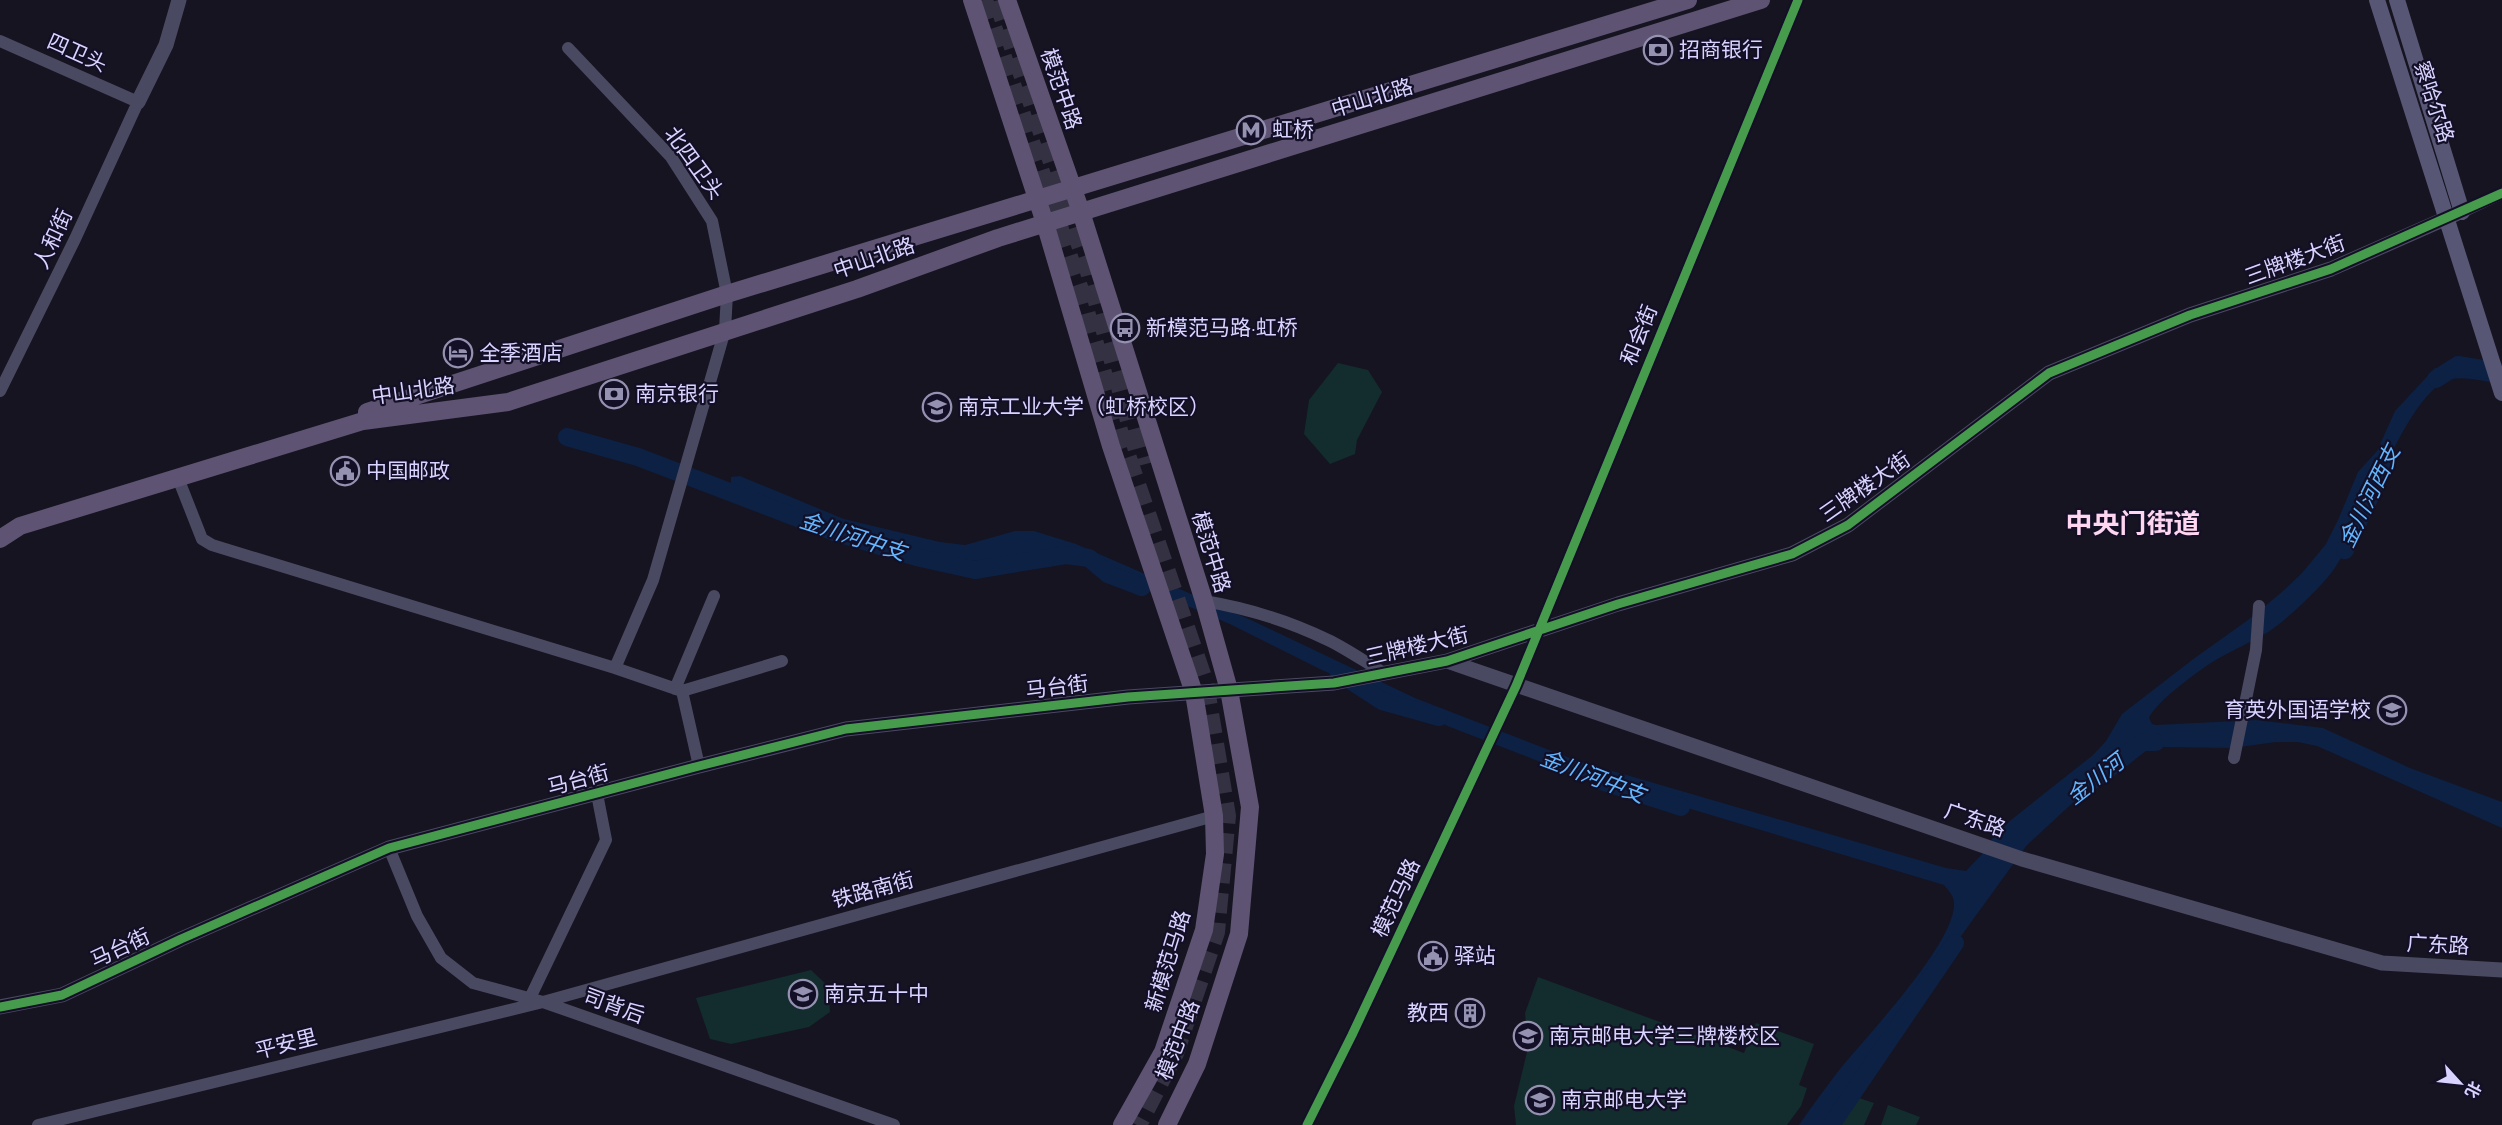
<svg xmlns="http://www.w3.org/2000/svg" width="2502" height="1125" font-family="'Alegreya Sans','Noto Sans SC',sans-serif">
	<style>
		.green { fill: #132c2d }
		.water { fill: #0d2144 }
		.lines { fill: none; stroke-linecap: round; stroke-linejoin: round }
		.river { stroke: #0d2144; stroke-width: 18 }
		.trunk-tunnel { stroke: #333142; stroke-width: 20; stroke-dasharray: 20 10; stroke-linecap: butt }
		.minor { stroke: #4a4962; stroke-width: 12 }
		.tertiary { stroke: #4a4962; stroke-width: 15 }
		.secondary { stroke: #575674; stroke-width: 16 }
		.primary { stroke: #5e5373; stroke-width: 18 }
		.cycleway-casing { stroke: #130f26; stroke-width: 13 }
		.cycleway { stroke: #469c4c; stroke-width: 9 }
		.labels { text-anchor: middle; stroke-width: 4.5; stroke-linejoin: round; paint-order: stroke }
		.poi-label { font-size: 21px; fill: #d9d4ff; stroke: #130f26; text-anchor: start }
		.street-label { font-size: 21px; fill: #d9d4ff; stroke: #130f26 }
		.water-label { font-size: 22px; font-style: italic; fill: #62b6ff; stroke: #130f26 }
		.district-label { font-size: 27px; font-weight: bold; fill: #ffd6f0; stroke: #130f26 }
	</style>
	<rect width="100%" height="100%" fill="#161421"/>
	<path class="green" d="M1338,363L1368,370L1382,392L1357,440L1355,454L1330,464L1304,434L1309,400Z
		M811,970L828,986L830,1012L809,1027L731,1044L710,1039L696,998Z
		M1538,977L1744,1053L1756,1023L1814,1044L1799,1085L1807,1088L1801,1106L1787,1125H1516L1514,1106L1528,1048L1525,1013Z
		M1853,1096L1874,1103L1864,1125H1831Z
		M1888,1105L1920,1117L1916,1125H1881Z"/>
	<path class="water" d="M2469,366L2497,373L2502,384C2487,382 2467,376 2452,379C2407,387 2361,534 2332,572C2316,592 2287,620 2265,634C2251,642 2235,649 2221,657C2204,666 2155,702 2149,718L2152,724L2156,725L2256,720L2323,728L2410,768L2502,802V828L2317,746L2298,742H2276L2232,748L2161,747L2131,749L2027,845L1935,972L1904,1010L1822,1125H1799C1812,1106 1826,1087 1840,1069C1866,1037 1955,943 1954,904C1954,896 1949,891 1944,885L1564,771L1450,727L1322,670L1232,625L1080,560L1046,557L997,562L961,560L853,533L766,502L731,485V477L740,476L844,519L940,542L965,545L1015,531H1034L1076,544L1251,620L1415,698L1575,760L1946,868L1966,871L1984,852L1992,839L2011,820L2093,755L2106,741L2122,714L2192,660L2248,620L2282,592L2302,573L2326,544L2338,520L2358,472L2377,451L2395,411L2435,368Z"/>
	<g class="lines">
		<path class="river" d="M2436,379L2458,365L2502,372
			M567,437L638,457L837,533L916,557L975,570L1066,555L1089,558L1108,574L1142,587
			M2345,550L2384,466
			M1339,673L1382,701L1439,717
			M2094,780L2143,742H2156
			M1601,781L1681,807
			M1831,1125L1955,943"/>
		<path class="trunk-tunnel" d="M983,0L1079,290L1120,438L1204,683L1226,816L1215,932L1174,1053L1137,1125
			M998,0L1089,268L1142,465"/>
		<path class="minor" d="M0,41L138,102L75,239L0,391
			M2462,212L2502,193
			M178,478L202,539L212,545L615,668L653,580L725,330L727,294L712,221L671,157L568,48
			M1204,601C1246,608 1289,621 1328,640C1347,649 1365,662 1384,673
			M615,668L682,691L699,766
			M675,689L714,596
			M682,691L782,661
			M2234,758L2256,650L2259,606
			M389,848L417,916L441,958L473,983L543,1002L894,1125
			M530,998L606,840L597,794
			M38,1125L543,1002L1214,816
			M1307,1125L1352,1035L1516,686L1798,0"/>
		<path class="tertiary" d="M138,102L166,45L179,0
			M1447,661L2022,859L2382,963L2502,970
			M0,1007L62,995L181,939L389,848L699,766L846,729L1128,697L1334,683L1447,661L1618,604L1792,554L1848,525L2049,373L2190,315L2331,269L2456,214"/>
		<path class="secondary" d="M2377,0L2502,393
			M2397,0L2462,212"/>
		<path class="primary" d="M972,0L1045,223L1111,446L1194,693L1214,816L1215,854L1204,930L1163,1052L1122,1125
			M1007,0L1081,212L1204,601L1229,690L1250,807L1239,934L1197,1064L1167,1125
			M367,412L727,294L1688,0
			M0,539L20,526L363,421L508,402L857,289L998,238L1761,0"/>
		<g class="cycleway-casing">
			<path id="cycleway" d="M0,1007L62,995L181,939L389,848L699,766L846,729L1128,697L1334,683L1447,661L1618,604L1792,554L1848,525L2049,373L2190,315L2331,269L2502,193
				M1307,1125L1352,1035L1516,686L1798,0"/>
		</g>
		<use href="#cycleway" class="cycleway"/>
	</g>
	<defs>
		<g id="bank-ring" transform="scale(1.5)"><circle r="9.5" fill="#130f26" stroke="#9591b1" stroke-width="1.5"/><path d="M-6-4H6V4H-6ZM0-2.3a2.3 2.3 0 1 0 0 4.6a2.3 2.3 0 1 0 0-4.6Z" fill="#9591b1"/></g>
		<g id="metro-ring" transform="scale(1.5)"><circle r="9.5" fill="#130f26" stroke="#9591b1" stroke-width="1.5"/><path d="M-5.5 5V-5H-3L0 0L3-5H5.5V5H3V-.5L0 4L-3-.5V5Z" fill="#9591b1"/></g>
		<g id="bus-ring" transform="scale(1.5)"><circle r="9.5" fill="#130f26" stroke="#9591b1" stroke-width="1.5"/><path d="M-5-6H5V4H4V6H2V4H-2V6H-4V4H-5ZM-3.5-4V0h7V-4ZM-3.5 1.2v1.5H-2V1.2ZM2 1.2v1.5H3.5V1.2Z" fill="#9591b1"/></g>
		<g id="hotel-ring" transform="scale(1.5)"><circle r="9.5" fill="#130f26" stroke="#9591b1" stroke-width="1.5"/><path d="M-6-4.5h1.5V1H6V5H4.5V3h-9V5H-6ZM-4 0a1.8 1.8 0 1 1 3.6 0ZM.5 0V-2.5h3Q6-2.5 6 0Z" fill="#9591b1"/></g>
		<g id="university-ring" transform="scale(1.5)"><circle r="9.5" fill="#130f26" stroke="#9591b1" stroke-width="1.5"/><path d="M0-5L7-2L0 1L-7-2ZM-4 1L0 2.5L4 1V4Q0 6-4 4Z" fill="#9591b1"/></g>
		<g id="civic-ring" transform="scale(1.5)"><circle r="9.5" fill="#130f26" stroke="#9591b1" stroke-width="1.5"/><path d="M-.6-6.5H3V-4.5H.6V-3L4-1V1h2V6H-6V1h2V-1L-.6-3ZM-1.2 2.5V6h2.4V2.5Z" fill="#9591b1"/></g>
		<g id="school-ring" transform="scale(1.5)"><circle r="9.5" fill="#130f26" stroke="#9591b1" stroke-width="1.5"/><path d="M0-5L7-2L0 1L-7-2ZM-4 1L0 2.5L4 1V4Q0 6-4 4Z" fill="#9591b1"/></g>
		<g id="building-ring" transform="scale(1.5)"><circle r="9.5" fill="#130f26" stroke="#9591b1" stroke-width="1.5"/><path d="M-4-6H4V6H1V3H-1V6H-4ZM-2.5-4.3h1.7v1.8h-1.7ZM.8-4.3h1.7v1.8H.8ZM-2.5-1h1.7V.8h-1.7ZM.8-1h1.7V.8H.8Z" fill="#9591b1"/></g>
	</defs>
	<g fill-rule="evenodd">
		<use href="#bank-ring" x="1658" y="50"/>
		<use href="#metro-ring" x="1251" y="130"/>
		<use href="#bus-ring" x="1125" y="328"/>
		<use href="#hotel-ring" x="458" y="353"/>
		<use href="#bank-ring" x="614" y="394"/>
		<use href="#university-ring" x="937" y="407"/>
		<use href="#civic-ring" x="345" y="471"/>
		<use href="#school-ring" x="2392" y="710"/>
		<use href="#civic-ring" x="1433" y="956"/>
		<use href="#school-ring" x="803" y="994"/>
		<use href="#building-ring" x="1470" y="1013"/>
		<use href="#university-ring" x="1528" y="1036"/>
		<use href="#university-ring" x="1540" y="1100"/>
	</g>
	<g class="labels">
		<g class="poi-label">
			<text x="1679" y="57">招商银行</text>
			<text x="1272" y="137">虹桥</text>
			<text x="1146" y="335">新模范马路·虹桥</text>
			<text x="479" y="360">全季酒店</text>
			<text x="635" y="401">南京银行</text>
			<text x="958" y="414">南京工业大学（虹桥校区）</text>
			<text x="366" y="478">中国邮政</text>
			<text x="2371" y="717" text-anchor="end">育英外国语学校</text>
			<text x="1454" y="963">驿站</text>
			<text x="824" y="1001">南京五十中</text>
			<text x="1449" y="1020" text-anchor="end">教西</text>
			<text x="1549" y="1043">南京邮电大学三牌楼校区</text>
			<text x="1561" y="1107">南京邮电大学</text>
		</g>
		<g class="street-label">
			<text transform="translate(77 53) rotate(24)" y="7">四卫头</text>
			<text transform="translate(1061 89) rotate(71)" y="7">模范中路</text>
			<text transform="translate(1372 98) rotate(-17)" y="7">中山北路</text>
			<text transform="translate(2434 102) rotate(72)" y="7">察哈尔路</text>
			<text transform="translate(694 163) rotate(54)" y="7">北四卫头</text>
			<text transform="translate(53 239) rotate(-65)" y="7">人和街</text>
			<text transform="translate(874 258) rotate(-19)" y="7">中山北路</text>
			<text transform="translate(2295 260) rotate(-20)" y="7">三牌楼大街</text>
			<text transform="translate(1639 335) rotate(-68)" y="7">和会街</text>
			<text transform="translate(413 391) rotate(-8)" y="7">中山北路</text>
			<text transform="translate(1865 487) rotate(-35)" y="7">三牌楼大街</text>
			<text transform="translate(1211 552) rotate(73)" y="7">模范中路</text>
			<text transform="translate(1417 646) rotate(-13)" y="7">三牌楼大街</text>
			<text transform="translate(1057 687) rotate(-7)" y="7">马台街</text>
			<text transform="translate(578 780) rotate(-15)" y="7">马台街</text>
			<text transform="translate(1975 820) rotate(19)" y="7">广东路</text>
			<text transform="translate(873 890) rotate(-15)" y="7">铁路南街</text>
			<text transform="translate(1396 898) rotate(-65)" y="7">模范马路</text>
			<text transform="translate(2438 945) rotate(3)" y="7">广东路</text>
			<text transform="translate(120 948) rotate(-25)" y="7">马台街</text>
			<text transform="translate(1168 961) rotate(-73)" y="7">新模范马路</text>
			<text transform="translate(614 1006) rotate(20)" y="7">司背后</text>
			<text transform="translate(1178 1040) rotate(-69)" y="7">模范中路</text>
			<text transform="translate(286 1044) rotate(-14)" y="7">平安里</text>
		</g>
		<g class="water-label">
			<text transform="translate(2369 496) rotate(-64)" y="8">金川河西支</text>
			<text transform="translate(853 536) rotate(18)" y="8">金川河中支</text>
			<text transform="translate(1593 776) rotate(21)" y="8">金川河中支</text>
			<text transform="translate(2095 779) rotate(-38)" y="8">金川河</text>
		</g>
		<g class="district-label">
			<text x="2133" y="533">中央门街道</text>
		</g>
	</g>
	<g transform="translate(2460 1083) rotate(117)" stroke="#130f26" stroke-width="4.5" paint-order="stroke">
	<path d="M0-4.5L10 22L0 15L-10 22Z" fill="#d9d4ff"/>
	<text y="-9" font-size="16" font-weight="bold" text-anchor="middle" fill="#d9d4ff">北</text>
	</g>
</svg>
